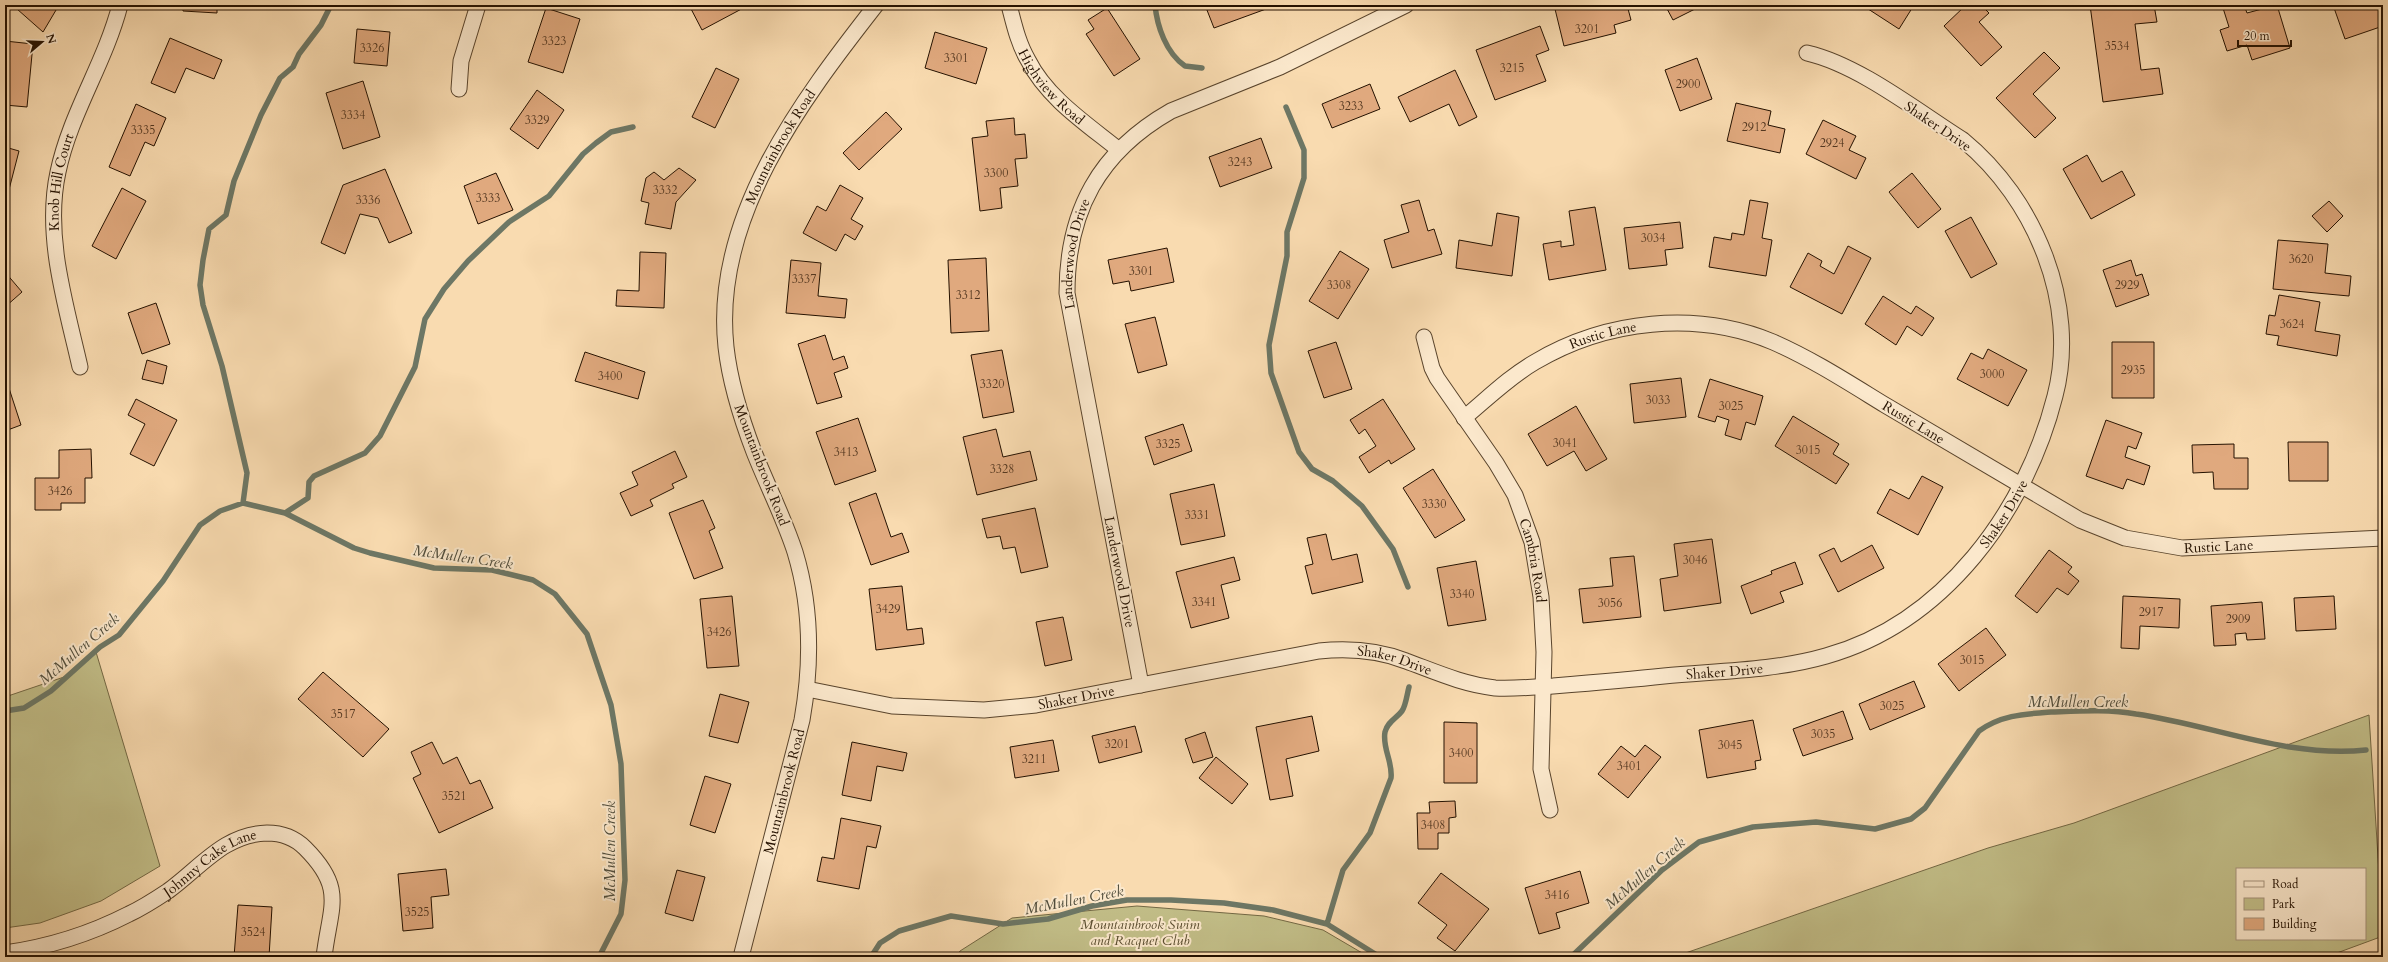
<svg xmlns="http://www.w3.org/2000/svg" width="2388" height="962" font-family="Cardo,serif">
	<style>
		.green { fill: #c2be88; stroke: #736844; fill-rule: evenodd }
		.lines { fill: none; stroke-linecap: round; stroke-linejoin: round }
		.stream { stroke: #6d7765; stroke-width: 5.5 }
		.building { fill: #e0a97e; stroke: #241100 }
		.minor-casing { stroke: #59442c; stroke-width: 17 }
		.minor { stroke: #fbe8cc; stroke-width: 15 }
		.labels { text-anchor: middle; stroke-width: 4; stroke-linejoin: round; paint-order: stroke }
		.number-label { font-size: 12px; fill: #533720 }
		.street-label { font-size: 14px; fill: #241100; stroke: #fbe8cc }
		.park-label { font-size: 14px; font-style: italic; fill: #5b4e30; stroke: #fbe8cc }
		.water-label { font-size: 15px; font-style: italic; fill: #4f4c3b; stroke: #fbe8cc }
	</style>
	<rect width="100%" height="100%" fill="#f9dbb0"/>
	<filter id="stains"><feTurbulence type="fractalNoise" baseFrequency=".005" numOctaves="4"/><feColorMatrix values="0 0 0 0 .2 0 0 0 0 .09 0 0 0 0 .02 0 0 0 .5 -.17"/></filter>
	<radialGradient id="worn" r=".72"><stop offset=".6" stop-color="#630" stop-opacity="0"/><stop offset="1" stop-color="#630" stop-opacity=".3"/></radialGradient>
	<path class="green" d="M96,652L160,866L101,901L40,923L5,928V697L64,677Z
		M2369,715L2383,936L2326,957H1674L1988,848L2074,823ZM2237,869H2365V939H2237Z
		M1137,906L1264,916L1323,930L1369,957H956L960,951L1012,918Z"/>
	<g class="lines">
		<path class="stream" d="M1155,5C1157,26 1166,53 1185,66L1202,68
			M1286,107L1304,150V178L1287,232V256L1269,345L1271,373L1299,452L1312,469L1333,481L1362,506L1393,549L1408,587
			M243,503L247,473L222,366L203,305L200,285L203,260L209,229L226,215L234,181L261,115L280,78L293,67L299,54L321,25L331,5
			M285,513L308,498L309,482L314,476L365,453L380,436L415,367L425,319L444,289L468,261L509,222L549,196L583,154L596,143L611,132L633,127
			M5,711L24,708L51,691L100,647L119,635L163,581L200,525L220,511L243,503L285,513L354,548L370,553L434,568L492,570L533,580L555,594L587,634L611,705L621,764L625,880L621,914L599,957
			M1327,924L1343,870L1370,833L1391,778C1393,762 1382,748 1385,732C1388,721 1396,719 1402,711C1406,705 1407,694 1409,687
			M871,957L880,943L899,931L951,916L1003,924L1048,919L1092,906L1127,900H1171L1224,903L1273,910L1327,924L1380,957
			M1571,957L1662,870L1699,842L1753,827L1816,822L1875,829L1911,819L1925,808L1979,731C2001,715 2024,714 2051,712C2078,711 2109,709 2136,714C2213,725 2286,758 2366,750"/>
	</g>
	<path class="building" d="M20,5H59L43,32L17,9Z
		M183,5H217V13L183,11Z
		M689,5H749L702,30Z
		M1205,5H1277L1214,28Z
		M1569,5H1627L1631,20L1614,25L1616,33L1564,46L1555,9Z
		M1665,5H1703L1673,20Z
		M1862,5H1914L1899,29Z
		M1966,5H1981L1989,13L1979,22L2002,47L1981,66L1944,26Z
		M2090,5H2154L2157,22L2135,24L2141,70L2159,68L2163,94L2103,102Z
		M2232,5H2244L2247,13L2277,5L2290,48L2252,60L2247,45L2227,51L2220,30L2229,27L2223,8Z
		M2333,5H2383V26L2345,39Z
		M546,8L580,19L563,73L528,62Z
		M1107,8L1140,59L1114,76L1086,34L1094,29L1088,20Z
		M1540,26L1549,50L1536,55L1546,81L1495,100L1476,50Z
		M357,29L390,32L387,66L354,63Z
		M935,32L987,48L976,84L925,68Z
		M170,38L222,60L214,79L186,68L175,93L151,83Z
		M5,41L33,44L27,107L5,105Z
		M2044,52L2060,68L2033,94L2056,118L2035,138L1996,98Z
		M1697,58L1712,99L1680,111L1665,70Z
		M716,68L739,79L715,128L692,117Z
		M1455,70L1477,117L1459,126L1449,104L1410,122L1398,97Z
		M363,81L380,137L343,149L326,93Z
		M1370,84L1380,109L1332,128L1322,104Z
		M537,90L564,110L538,149L510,129Z
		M1736,103L1771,111L1768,125L1785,129L1780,153L1727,141Z
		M136,104L166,118L154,146L145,142L130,176L109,167Z
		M886,112L902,129L859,170L843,153Z
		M1014,118L1015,135L1025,134L1027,158L1015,159L1018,186L1000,188L1002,208L980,211L972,138L988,136L986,121Z
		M1823,120L1856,136L1849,150L1866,158L1856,179L1806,154Z
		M1261,138L1272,168L1220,187L1209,157Z
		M5,147L19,151L5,205Z
		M2087,155L2102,182L2122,171L2135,195L2091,219L2063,169Z
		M679,168L696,180L676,202L671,229L645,224L649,203L641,201L646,178L654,172L664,180Z
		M385,169L412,233L389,243L378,218L360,214L345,254L321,243L343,185Z
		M496,173L513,210L478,224L464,186Z
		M1912,173L1941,209L1918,228L1889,192Z
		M840,185L863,198L851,219L863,226L855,240L845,234L836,251L803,233L817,206L826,211Z
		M122,188L146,201L116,259L92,246Z
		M1419,200L1428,231L1434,229L1442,254L1392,268L1384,240L1409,232L1401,205Z
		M1750,200L1768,203L1762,238L1772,240L1766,276L1709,267L1714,237L1731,240L1732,233L1744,235Z
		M2329,201L2343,216L2327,232L2312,216Z
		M1595,207L1606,270L1549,280L1543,244L1561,241V247L1574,245L1569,211Z
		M1497,213L1519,217L1512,276L1456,268L1459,240L1492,246Z
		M1971,217L1997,264L1971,278L1945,231Z
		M1680,222L1683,248L1665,250L1667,265L1629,269L1624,228Z
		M2278,240L2328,244L2325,273L2351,276L2349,296L2273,289Z
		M1848,246L1871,258L1842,314L1790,287L1808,253L1822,261L1820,266L1834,274Z
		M1167,248L1174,282L1131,291L1129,281L1113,284L1108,260Z
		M1340,251L1369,269L1338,319L1309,301Z
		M640,252L666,253L664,308L616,306L617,290L639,291Z
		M986,258L989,331L951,333L948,260Z
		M791,260L821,263L818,296L847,299L845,318L786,313Z
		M2131,260L2136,276L2142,274L2149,295L2116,307L2103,270Z
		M5,272L22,292L5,307Z
		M2279,295L2320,302L2315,331L2340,335L2337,356L2277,345L2279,336L2266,334L2269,315L2275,316Z
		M1883,296L1911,314L1916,306L1934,318L1922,336L1907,326L1896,345L1865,324Z
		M156,303L170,344L142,354L128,313Z
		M1155,317L1167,365L1138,373L1125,324Z
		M825,335L833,360L844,356L848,368L834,373L842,397L817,404L798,344Z
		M1336,342L1352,389L1324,398L1308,351Z
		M2112,342H2154V398H2112Z
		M1988,349L2027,370L2008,406L1957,379L1971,353L1983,359Z
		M1002,350L1014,412L983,418L971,355Z
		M585,352L645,372L638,399L575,381Z
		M147,360L167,366L163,384L142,379Z
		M5,376L21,425L5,431Z
		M1681,378L1686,417L1634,423L1630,384Z
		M1710,379L1763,396L1755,425L1746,422L1741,440L1725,435L1729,420L1717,416L1715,422L1698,417Z
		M136,399L177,420L154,466L130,454L145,424L128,415Z
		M1383,399L1415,449L1391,464L1389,460L1369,473L1359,457L1376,446L1365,429L1359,434L1350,420Z
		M1576,406L1607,459L1586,471L1574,451L1547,466L1528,434Z
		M1793,416L1839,444L1833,454L1849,464L1836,484L1775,446Z
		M858,418L876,471L835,485L816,432Z
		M2106,420L2142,433L2136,449L2128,446L2125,457L2150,466L2144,485L2127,479L2123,489L2086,476Z
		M1183,424L1192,451L1154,465L1145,437Z
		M996,429L1003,457L1030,451L1037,480L977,495L963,437Z
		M2288,442H2328V481H2289Z
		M2234,444V458H2248V489H2214L2213,472L2193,473L2192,445Z
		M91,449L92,478H85V503H61V510H35V478H59V450Z
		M675,451L687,477L672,484L674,488L650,500L653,506L631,516L620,493L638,485L632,472Z
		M1433,469L1465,520L1435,538L1403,488Z
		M1922,476L1943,487L1918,535L1877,513L1890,489L1909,499Z
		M1214,484L1225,536L1181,545L1170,494Z
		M876,493L891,537L902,533L909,552L871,565L849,503Z
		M703,500L715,528L709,531L723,568L694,579L669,513Z
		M1035,508L1048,567L1021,573L1015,547L1003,549L1000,536L987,538L982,519Z
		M1326,534L1332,560L1357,554L1363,582L1312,594L1305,566L1313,564L1307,538Z
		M1712,539L1721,603L1664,611L1660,579L1678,576L1674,544Z
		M1872,545L1884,568L1838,592L1819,555L1834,548L1841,562Z
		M2049,550L2072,567L2068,572L2079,581L2068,595L2057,588L2037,613L2015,596Z
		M1634,556L1641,617L1583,623L1579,589L1613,586L1610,558Z
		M1234,557L1240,580L1221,585L1229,618L1191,628L1176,572Z
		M1476,561L1486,620L1448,626L1437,568Z
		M1795,562L1803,584L1780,592L1784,602L1751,614L1741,586L1772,574L1771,571Z
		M902,586L907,630L922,628L924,644L876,650L869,589Z
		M732,596L739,666L707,668L700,599Z
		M2123,596L2180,599L2179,628L2140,626L2139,649L2121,648Z
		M2334,596L2336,629L2296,631L2294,598Z
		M2262,602L2265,639L2247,640L2246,633L2235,634L2236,645L2214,646L2211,606Z
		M1063,617L1072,660L1045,666L1036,622Z
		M1986,628L2006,655L1959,691L1938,664Z
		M323,672L389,729L363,757L298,699Z
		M1914,681L1925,707L1870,730L1859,704Z
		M720,694L749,702L738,743L709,736Z
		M1843,711L1853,739L1803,756L1793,729Z
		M1312,716L1319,751L1286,759L1293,796L1270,800L1256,727Z
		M1753,720L1761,760L1755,761L1756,769L1707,778L1699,730Z
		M1444,722L1477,723V783H1444Z
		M1135,726L1142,752L1099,763L1092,736Z
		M1205,732L1213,757L1193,763L1185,739Z
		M1053,740L1059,771L1015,778L1010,747Z
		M432,742L443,764L457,757L470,784L480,780L493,808L439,833L413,778L421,774L411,752Z
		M852,742L907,753L903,771L877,766L871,801L842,795Z
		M1645,745L1661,757L1628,798L1598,774L1621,746L1635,757Z
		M1216,757L1248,784L1232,804L1199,778Z
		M705,776L731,784L715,833L690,825Z
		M1455,801L1456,817L1449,818V833H1438V849H1418L1417,813H1430L1429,802Z
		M841,818L881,826L876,848L867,846L859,889L817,881L822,857L834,859Z
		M446,869L449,895L431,897L433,928L403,931L398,874Z
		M677,870L705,877L693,921L665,913Z
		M1580,871L1589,903L1556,913L1560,928L1539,934L1525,888Z
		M1441,873L1489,909L1455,951L1437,938L1447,925L1418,903Z
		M238,905L272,907L269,957H234Z"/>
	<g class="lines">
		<g class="minor-casing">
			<g id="minor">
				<path id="s1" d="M1009,5C1014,24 1018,43 1028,60C1047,98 1087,124 1119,150"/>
				<path d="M459,89L461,61L478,5"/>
				<path id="s2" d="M1424,337L1432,368L1437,378L1496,463L1515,495L1532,542L1541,597L1544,652L1541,769L1550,810"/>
				<path id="s3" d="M80,367C66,305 44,236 58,172C70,114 105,63 120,5"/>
				<path id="s4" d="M1464,418C1487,399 1509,377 1535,362C1606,320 1696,310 1773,342C1812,359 1849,383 1885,405C1950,444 2015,482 2080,520L2125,538L2182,548L2383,538"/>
				<path id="s5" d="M1141,685L1067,293C1067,211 1099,152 1171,111L1280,67L1406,5"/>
				<path id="s6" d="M807,689L892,706L984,710L1036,705L1319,651C1349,648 1378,650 1406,661C1436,672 1462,684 1495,688C1514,689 1534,687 1553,686C1590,683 1627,680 1664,676C1717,671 1774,671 1826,656C1944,623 2026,511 2055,396C2079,304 2035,199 1963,140C1917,111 1859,65 1807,53"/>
				<path id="s7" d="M5,953C48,947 90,934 129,914C142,908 156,899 168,891C200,868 224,834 267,833C282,833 295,838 305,848C346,889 330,906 324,957"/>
				<path id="s8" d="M741,957L802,720C812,663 812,608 795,552C784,518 767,485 754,452C741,418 730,383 726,347C712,218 801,101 876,5"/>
			</g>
		</g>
		<use href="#minor" class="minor"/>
	</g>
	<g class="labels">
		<g class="number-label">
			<text x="1587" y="33">3201</text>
			<text x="554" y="45">3323</text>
			<text x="2117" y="50">3534</text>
			<text x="372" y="52">3326</text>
			<text x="956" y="62">3301</text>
			<text x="1512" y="72">3215</text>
			<text x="1688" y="88">2900</text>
			<text x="1351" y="110">3233</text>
			<text x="353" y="119">3334</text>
			<text x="537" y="124">3329</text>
			<text x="1754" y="131">2912</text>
			<text x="143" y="134">3335</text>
			<text x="1832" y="147">2924</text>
			<text x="1240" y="166">3243</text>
			<text x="996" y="177">3300</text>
			<text x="665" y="194">3332</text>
			<text x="488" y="202">3333</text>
			<text x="368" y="204">3336</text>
			<text x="1653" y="242">3034</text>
			<text x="2301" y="263">3620</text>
			<text x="1141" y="275">3301</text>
			<text x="804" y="283">3337</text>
			<text x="1339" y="289">3308</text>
			<text x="2127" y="289">2929</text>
			<text x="968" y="299">3312</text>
			<text x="2292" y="328">3624</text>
			<text x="2133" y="374">2935</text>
			<text x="1992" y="378">3000</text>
			<text x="610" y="380">3400</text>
			<text x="992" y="388">3320</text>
			<text x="1658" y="404">3033</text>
			<text x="1731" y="410">3025</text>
			<text x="1565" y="447">3041</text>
			<text x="1168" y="448">3325</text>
			<text x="1808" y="454">3015</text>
			<text x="846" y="456">3413</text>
			<text x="1002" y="473">3328</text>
			<text x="60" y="495">3426</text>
			<text x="1434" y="508">3330</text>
			<text x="1197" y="519">3331</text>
			<text x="1695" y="564">3046</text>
			<text x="1462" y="598">3340</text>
			<text x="1204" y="606">3341</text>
			<text x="1610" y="607">3056</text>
			<text x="888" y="613">3429</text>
			<text x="2151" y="616">2917</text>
			<text x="2238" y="623">2909</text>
			<text x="719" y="636">3426</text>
			<text x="1972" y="664">3015</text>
			<text x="1892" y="710">3025</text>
			<text x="343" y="718">3517</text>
			<text x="1823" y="738">3035</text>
			<text x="1117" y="748">3201</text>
			<text x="1730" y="749">3045</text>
			<text x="1461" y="757">3400</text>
			<text x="1034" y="763">3211</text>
			<text x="1629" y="770">3401</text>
			<text x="454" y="800">3521</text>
			<text x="1433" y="829">3408</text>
			<text x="1557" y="899">3416</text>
			<text x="417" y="916">3525</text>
			<text x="253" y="936">3524</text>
		</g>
		<g class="street-label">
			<text dy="5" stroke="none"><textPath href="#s1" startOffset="94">Highview Road</textPath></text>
			<text transform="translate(1938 126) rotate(34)" y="5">Shaker Drive</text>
			<text dy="5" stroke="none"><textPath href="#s8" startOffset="843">Mountainbrook Road</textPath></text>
			<text dy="5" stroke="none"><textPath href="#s3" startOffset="188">Knob Hill Court</textPath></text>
			<text dy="5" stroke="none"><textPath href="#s5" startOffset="439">Landerwood Drive</textPath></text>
			<text dy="5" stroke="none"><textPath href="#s4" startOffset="164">Rustic Lane</textPath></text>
			<text dy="5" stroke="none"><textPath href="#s4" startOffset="500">Rustic Lane</textPath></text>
			<text transform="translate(762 465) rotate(69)" y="5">Mountainbrook Road</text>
			<text dy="5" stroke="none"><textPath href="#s6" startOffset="1267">Shaker Drive</textPath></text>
			<text dy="5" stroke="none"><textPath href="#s4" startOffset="836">Rustic Lane</textPath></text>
			<text dy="5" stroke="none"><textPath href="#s2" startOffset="252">Cambria Road</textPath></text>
			<text transform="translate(1120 572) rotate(79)" y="5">Landerwood Drive</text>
			<text dy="5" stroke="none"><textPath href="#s6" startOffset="596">Shaker Drive</textPath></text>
			<text dy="5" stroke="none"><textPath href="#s6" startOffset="931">Shaker Drive</textPath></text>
			<text dy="5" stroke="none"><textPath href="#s6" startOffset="272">Shaker Drive</textPath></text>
			<text dy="5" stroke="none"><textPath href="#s8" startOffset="171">Mountainbrook Road</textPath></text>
			<text dy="5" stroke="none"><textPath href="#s7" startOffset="227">Johnny Cake Lane</textPath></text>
		</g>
		<g class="park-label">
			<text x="1140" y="929">Mountainbrook Swim<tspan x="1140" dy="16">and Racquet Club</tspan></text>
		</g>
		<g class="water-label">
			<text transform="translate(463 557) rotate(8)" y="5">McMullen Creek</text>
			<text transform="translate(79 649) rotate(-41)" y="5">McMullen Creek</text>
			<text x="2078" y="707">McMullen Creek</text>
			<text transform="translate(610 851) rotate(-90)" y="5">McMullen Creek</text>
			<text transform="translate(1645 873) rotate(-41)" y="5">McMullen Creek</text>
			<text transform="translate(1074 900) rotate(-11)" y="5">McMullen Creek</text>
		</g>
	</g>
	<rect width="2388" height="962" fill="none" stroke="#f9dbb0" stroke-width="20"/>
	<rect x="6" y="6" width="2376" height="950" fill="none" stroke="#241100" stroke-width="2"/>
	<rect x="10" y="10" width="2368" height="942" fill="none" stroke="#241100"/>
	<rect x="2236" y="868" width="130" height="72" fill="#fbe8cc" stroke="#a5927a"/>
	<rect x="2244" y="881" width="20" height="6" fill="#fbe8cc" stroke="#a5927a"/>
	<text x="2272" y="888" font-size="12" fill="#241100">Road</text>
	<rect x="2244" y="898" width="20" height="12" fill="#c2be88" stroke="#a5927a"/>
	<text x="2272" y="908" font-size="12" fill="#241100">Park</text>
	<rect x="2244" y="918" width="20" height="12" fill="#e0a97e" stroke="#a5927a"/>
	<text x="2272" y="928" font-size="12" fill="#241100">Building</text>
	<g transform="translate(42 42) rotate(71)" stroke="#fbe8cc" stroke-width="3" paint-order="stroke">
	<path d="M0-3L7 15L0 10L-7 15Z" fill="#241100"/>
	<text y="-6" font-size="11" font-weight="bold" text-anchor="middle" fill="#241100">N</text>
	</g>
	<path d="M2238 40v6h53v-6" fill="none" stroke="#241100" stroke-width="2"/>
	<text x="2244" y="40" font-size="12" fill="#241100" stroke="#fbe8cc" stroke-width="3" paint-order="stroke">20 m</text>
	<rect width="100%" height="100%" filter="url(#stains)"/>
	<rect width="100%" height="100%" fill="url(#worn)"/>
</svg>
